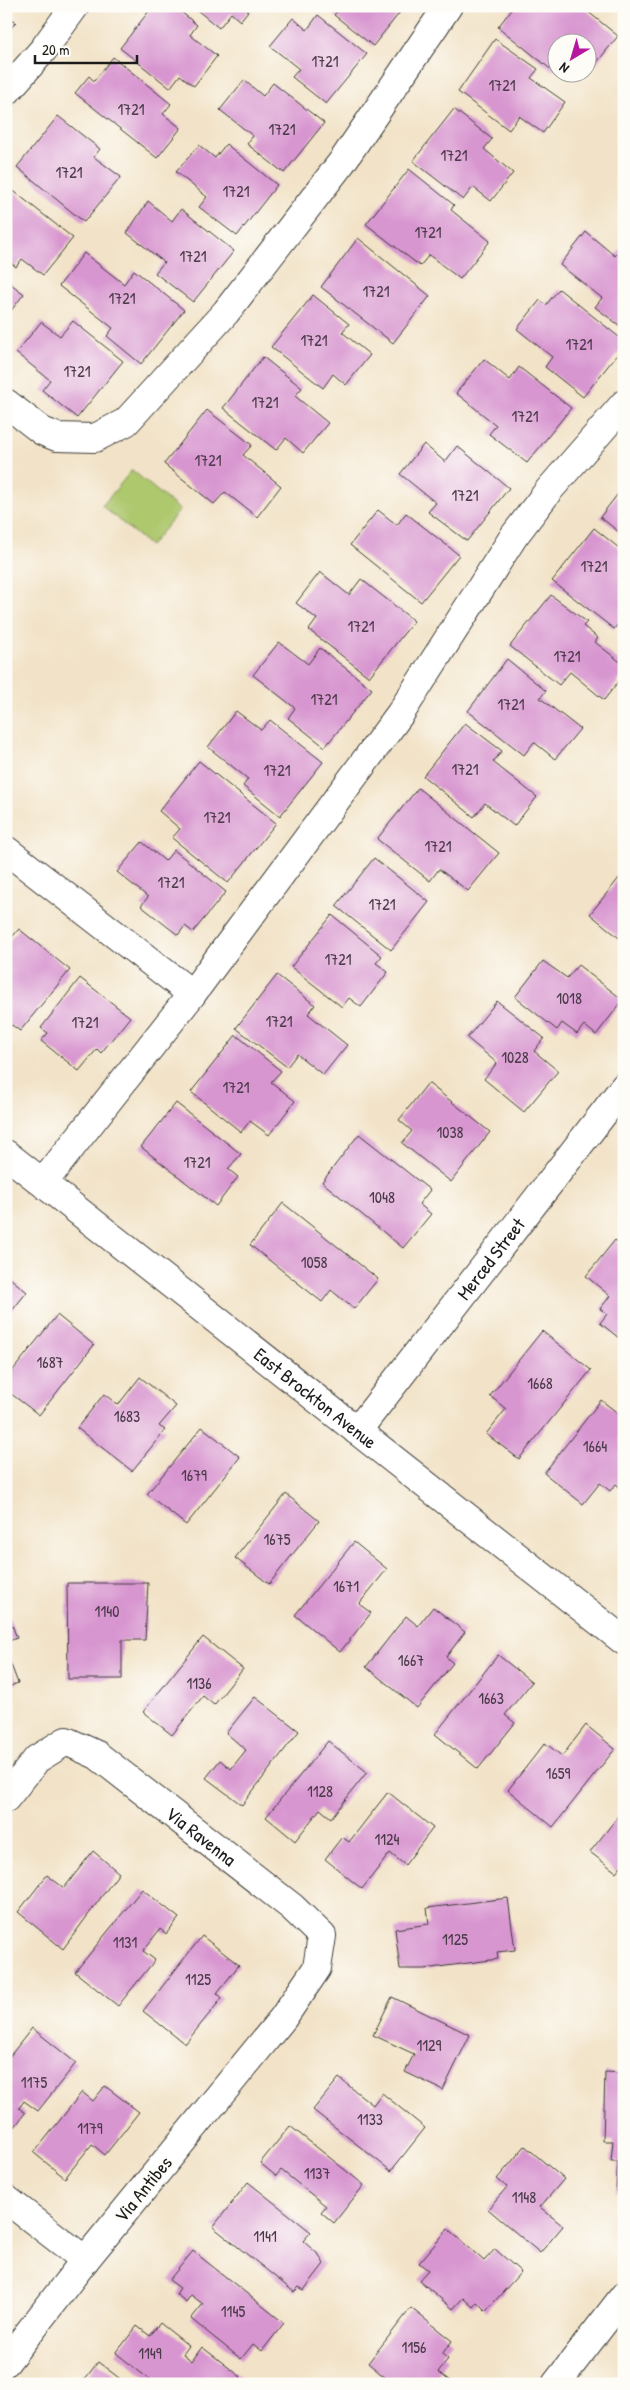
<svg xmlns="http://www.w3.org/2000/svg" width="630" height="2390" font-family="'Patrick Hand',sans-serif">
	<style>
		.green { fill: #aec86e; stroke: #657245 }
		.building { fill: #d896d0 }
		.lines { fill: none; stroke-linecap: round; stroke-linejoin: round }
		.minor-casing { stroke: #3c3a36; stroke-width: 30 }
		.minor { stroke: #fff; stroke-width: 28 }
		.labels { text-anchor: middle; stroke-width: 4; stroke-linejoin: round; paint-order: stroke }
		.number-label { font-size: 16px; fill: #4b3a49 }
		.street-label { font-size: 19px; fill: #1c1c1c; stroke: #fdfcf7 }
	</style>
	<rect width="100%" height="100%" fill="#fdfcf7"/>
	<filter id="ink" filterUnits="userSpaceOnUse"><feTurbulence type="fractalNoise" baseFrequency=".02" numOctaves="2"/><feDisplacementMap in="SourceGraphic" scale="10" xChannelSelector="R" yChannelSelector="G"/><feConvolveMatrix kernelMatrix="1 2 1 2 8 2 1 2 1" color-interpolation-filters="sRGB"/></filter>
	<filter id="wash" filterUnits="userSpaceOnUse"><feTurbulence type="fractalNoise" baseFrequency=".0096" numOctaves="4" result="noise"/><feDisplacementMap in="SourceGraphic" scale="20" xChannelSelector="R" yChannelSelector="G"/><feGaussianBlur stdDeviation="1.12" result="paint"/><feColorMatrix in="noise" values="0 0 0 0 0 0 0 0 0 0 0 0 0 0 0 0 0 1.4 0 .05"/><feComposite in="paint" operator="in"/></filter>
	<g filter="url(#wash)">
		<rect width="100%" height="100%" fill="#f2e3c8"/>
		<path class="green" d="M132,470L180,510L150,546L102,506Z"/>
		<g id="blocks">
			<path class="building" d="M153,6H174L197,25L190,35L217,56L194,86L180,75L170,88L120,48Z
				M192,6H252L240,21L231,13L219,28Z
				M336,6H405L373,46L334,15L339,9Z
				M514,6H581L618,36L586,76L581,72H588V42H558V65L553,71L498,27Z
				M6,15L16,22L6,34Z
				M318,15L367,54L326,104L292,77L299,69L270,46L293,18L307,30Z
				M495,39L538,69L531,78L565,102L543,133L519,116L509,130L458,92Z
				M113,57L171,104L163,114L181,128L157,158L75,93L89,76L94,81Z
				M244,80L263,96L273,83L324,123L284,173L247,144L253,136L220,110Z
				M454,109L492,139L484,149L513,173L491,201L473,187L463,200L413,161Z
				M58,116L100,149L94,157L121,177L84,222L17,167Z
				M226,144L277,185L237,236L199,207L207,197L176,172L199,145L215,158Z
				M409,169L454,205L451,210L490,241L460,279L429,255L420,266L366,224Z
				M6,185L73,238L43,275L22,259L16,267L6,259Z
				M148,201L172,221L181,209L234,251L193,302L155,273L164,262L127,233Z
				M586,232L615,256L624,244V329L595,307L602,298L560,265Z
				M358,238L430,296L393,343L321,287Z
				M84,253L124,284L134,270L184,310L141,364L107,336L113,328L59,286Z
				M6,280L24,294L6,317Z
				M559,289L624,341V346L583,397L545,367L552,357L517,329L540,300L546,305Z
				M313,295L349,324L342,332L370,355L346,385L333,374L323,388L271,347Z
				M73,321L123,361L77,418L42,390L50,380L16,353L41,322L60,336Z
				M263,357L302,388L295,396L328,423L303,453L286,438L276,450L223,408Z
				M484,359L510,380L519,367L571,408L527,463L489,434L496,425L456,393Z
				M207,410L252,445L243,455L281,486L257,517L225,492L214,504L164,464Z
				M424,444L445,462L457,446L509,488L467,541L428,512L436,503L400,474Z
				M624,486V536L600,517Z
				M378,510L397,525L406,513L459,555L421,602L350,545Z
				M594,528L624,552V617L614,629L552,581Z
				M320,572L349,595L361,579L414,621L369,677L309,630L317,619L296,603Z
				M551,595L587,622L583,626L598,638L595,642L624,665V674L604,700L570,672L559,685L510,646Z
				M279,642L308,664L320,648L372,689L325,747L288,718L295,708L253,675Z
				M507,659L546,691L540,698L580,729L555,759L534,742L524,755L468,711Z
				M236,711L261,730L270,720L323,762L280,816L243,786L248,779L208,747Z
				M465,723L502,751L493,762L537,797L514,826L485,803L474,817L423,776Z
				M199,761L276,823L228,883L172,838L180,829L159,811Z
				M418,788L499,853L468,891L439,869L430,881L377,839Z
				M142,842L165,861L174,850L226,892L193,932L185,926L178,935L141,906L148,897L117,872Z
				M374,858L429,902L391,950L336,906Z
				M624,872V942L590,914Z
				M332,915L382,956L376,963L388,972L361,1007L349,998L342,1007L291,967Z
				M19,929L70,970L20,1031L12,1025L6,1032V944Z
				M543,961L567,978L578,965L623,1000L596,1035L584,1025L577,1034L562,1023L557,1030L515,997Z
				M277,975L315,1005L308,1014L347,1045L323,1075L297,1054L287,1067L236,1028Z
				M80,978L130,1017L101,1053L97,1049L79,1071L41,1041L48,1033L41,1028Z
				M497,1001L544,1038L534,1051L558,1071L524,1112L484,1079L497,1063L467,1038Z
				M236,1035L281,1071L271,1082L295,1101L269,1135L250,1121L241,1132L191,1092Z
				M428,1083L490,1132L451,1182L402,1143L412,1131L399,1120Z
				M176,1103L241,1154L228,1169L238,1177L216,1206L141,1147Z
				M359,1134L430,1190L419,1204L431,1214L403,1248L322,1182Z
				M283,1203L378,1279L354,1309L331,1290L322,1302L250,1245Z
				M615,1240L624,1247V1342L600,1323L607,1314L600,1309L610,1296L586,1276Z
				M6,1275L27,1292L6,1318Z
				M57,1315L94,1345L39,1415L6,1390V1379Z
				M542,1331L591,1370L519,1459L486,1434L506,1409L490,1396Z
				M140,1377L176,1406L159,1426L165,1430L132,1471L77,1428L104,1394L118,1405Z
				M601,1400L624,1418V1491L616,1484L610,1491L600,1483L583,1504L544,1473Z
				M202,1427L240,1457L186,1525L147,1494Z
				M286,1494L319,1521L269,1584L235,1558Z
				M354,1542L387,1569L359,1604L371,1613L340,1652L295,1615Z
				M67,1583H148L145,1640H122V1679H68Z
				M433,1607L465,1632L446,1657L453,1663L417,1708L366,1667L406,1616L418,1626Z
				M6,1609L17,1638L6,1642Z
				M203,1637L243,1669L214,1705L203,1696L172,1735L143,1712Z
				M6,1652L18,1683L6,1688Z
				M498,1655L532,1682L505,1715L515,1723L478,1769L435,1734Z
				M255,1697L299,1731L242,1805L206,1778L220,1760L231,1769L246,1750L226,1733Z
				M586,1725L615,1749L553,1827L508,1790L545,1743L562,1756Z
				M328,1741L367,1772L331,1818L320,1809L295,1841L266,1817Z
				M388,1792L433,1828L405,1865L390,1853L362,1889L325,1859L342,1837L349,1842Z
				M624,1809V1862L616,1872L590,1852Z
				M93,1851L119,1873L63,1949L18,1912L47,1875L64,1888Z
				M142,1889L179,1918L166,1934L160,1929L143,1951L155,1960L118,2006L75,1972Z
				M508,1898L515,1950L497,1952L498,1959L424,1969H400L395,1929L429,1924L427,1908Z
				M202,1936L239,1965L217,1993L222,1998L185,2044L143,2011Z
				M392,1997L470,2035L443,2090L405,2072L414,2054L373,2035Z
				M32,2028L76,2063L38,2111L24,2101L19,2108L25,2113L14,2128L6,2122V2061Z
				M605,2072L624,2073V2194L616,2191L618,2161H611L613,2141H603Z
				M339,2078L373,2105L382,2093L425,2128L391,2171L313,2110Z
				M105,2086L139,2112L105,2155L92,2144L65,2178L34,2153L82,2092L93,2101Z
				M290,2126L364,2185L334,2223L321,2212L326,2206L281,2170L276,2176L260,2163Z
				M525,2146L564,2179L540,2207L563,2226L540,2253L488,2209L507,2187L497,2179Z
				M248,2182L311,2232L303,2241L319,2255L324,2264L304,2290L299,2287L294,2292L213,2227Z
				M448,2229L484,2261L495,2249L521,2272L486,2311L477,2302L473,2307L463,2298L453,2309L419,2280L428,2270L419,2263Z
				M193,2251L284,2323L262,2351L253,2344L241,2359L191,2319L203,2304L191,2295L186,2302L176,2294L180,2288L169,2280Z
				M411,2308L452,2341L442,2354L448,2359L438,2372L454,2384H393L368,2363Z
				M160,2323L189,2346L183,2354L192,2361L202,2347L241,2377L235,2384H155L116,2353L137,2326L150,2336Z
				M98,2362L127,2384H81Z"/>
		</g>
	</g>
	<g filter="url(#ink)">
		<use href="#blocks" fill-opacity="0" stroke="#3c3a36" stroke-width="1"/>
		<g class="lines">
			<g class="minor-casing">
				<g id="minor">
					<path d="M6,92L43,50L75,6"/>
					<path d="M6,403L42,431L57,437L95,438L126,422L226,312L342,162L448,6"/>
					<path d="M6,850L192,994"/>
					<path id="s1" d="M6,1154L624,1641"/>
					<path d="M43,1183L192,994L400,714L514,536L549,490L624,404"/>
					<path id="s2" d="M357,1431L624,1087"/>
					<path id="s3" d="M6,1798L37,1759L66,1741L97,1755L292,1907L322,1936L317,1968L283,2018L85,2260L6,2362"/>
					<path d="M6,2199L85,2260"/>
					<path d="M556,2384L624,2296"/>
				</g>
			</g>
			<use href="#minor" class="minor"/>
		</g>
	</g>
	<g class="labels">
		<g class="number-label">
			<text x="325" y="67">1721</text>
			<text x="502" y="91">1721</text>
			<text x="131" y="115">1721</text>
			<text x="282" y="135">1721</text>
			<text x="454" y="161">1721</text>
			<text x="69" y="178">1721</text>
			<text x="236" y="197">1721</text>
			<text x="428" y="238">1721</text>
			<text x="193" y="262">1721</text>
			<text x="376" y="297">1721</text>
			<text x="122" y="304">1721</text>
			<text x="314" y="346">1721</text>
			<text x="579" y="350">1721</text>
			<text x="77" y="377">1721</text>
			<text x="265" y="408">1721</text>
			<text x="525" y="422">1721</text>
			<text x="208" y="466">1721</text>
			<text x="465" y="501">1721</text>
			<text x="594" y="572">1721</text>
			<text x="361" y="632">1721</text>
			<text x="567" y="662">1721</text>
			<text x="324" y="705">1721</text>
			<text x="511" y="710">1721</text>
			<text x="465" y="775">1721</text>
			<text x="277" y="776">1721</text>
			<text x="217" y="823">1721</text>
			<text x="438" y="852">1721</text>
			<text x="171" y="888">1721</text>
			<text x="382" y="910">1721</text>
			<text x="338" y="965">1721</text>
			<text x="569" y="1004">1018</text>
			<text x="279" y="1027">1721</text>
			<text x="85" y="1028">1721</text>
			<text x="515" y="1063">1028</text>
			<text x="236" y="1093">1721</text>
			<text x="450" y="1138">1038</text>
			<text x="197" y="1168">1721</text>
			<text x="382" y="1203">1048</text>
			<text x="314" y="1268">1058</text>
			<text x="50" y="1368">1687</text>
			<text x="540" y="1389">1668</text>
			<text x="127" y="1422">1683</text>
			<text x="595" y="1452">1664</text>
			<text x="194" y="1481">1679</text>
			<text x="277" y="1545">1675</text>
			<text x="346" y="1592">1671</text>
			<text x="107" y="1617">1140</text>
			<text x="411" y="1666">1667</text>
			<text x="199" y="1689">1136</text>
			<text x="491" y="1704">1663</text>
			<text x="558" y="1779">1659</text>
			<text x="320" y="1797">1128</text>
			<text x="387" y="1845">1124</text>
			<text x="455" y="1945">1125</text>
			<text x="125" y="1948">1131</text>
			<text x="198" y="1985">1125</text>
			<text x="429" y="2051">1129</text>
			<text x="34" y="2088">1175</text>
			<text x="370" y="2125">1133</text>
			<text x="90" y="2134">1179</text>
			<text x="317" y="2179">1137</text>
			<text x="524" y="2203">1148</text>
			<text x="265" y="2242">1141</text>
			<text x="233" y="2317">1145</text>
			<text x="414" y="2353">1156</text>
			<text x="150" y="2359">1149</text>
		</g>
		<g class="street-label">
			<text dy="7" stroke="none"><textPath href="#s2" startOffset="218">Merced Street</textPath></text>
			<text dy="7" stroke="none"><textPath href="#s1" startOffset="394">East Brockton Avenue</textPath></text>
			<text dy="7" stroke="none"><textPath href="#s3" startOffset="250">Via Ravenna</textPath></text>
			<text transform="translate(143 2189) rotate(-51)" y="7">Via Antibes</text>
		</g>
	</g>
	<rect width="630" height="2390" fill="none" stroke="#fdfcf7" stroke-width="25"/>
	<g transform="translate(572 58) rotate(218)"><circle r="24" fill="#fdfcf7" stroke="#a3a29f"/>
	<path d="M0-4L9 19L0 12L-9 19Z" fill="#b5179e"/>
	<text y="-8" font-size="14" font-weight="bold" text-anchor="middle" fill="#1c1c1c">N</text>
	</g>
	<path d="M35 55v8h102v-8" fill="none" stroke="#1c1c1c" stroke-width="2.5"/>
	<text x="42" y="55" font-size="15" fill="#1c1c1c" stroke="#fdfcf7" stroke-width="4" paint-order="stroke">20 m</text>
</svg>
